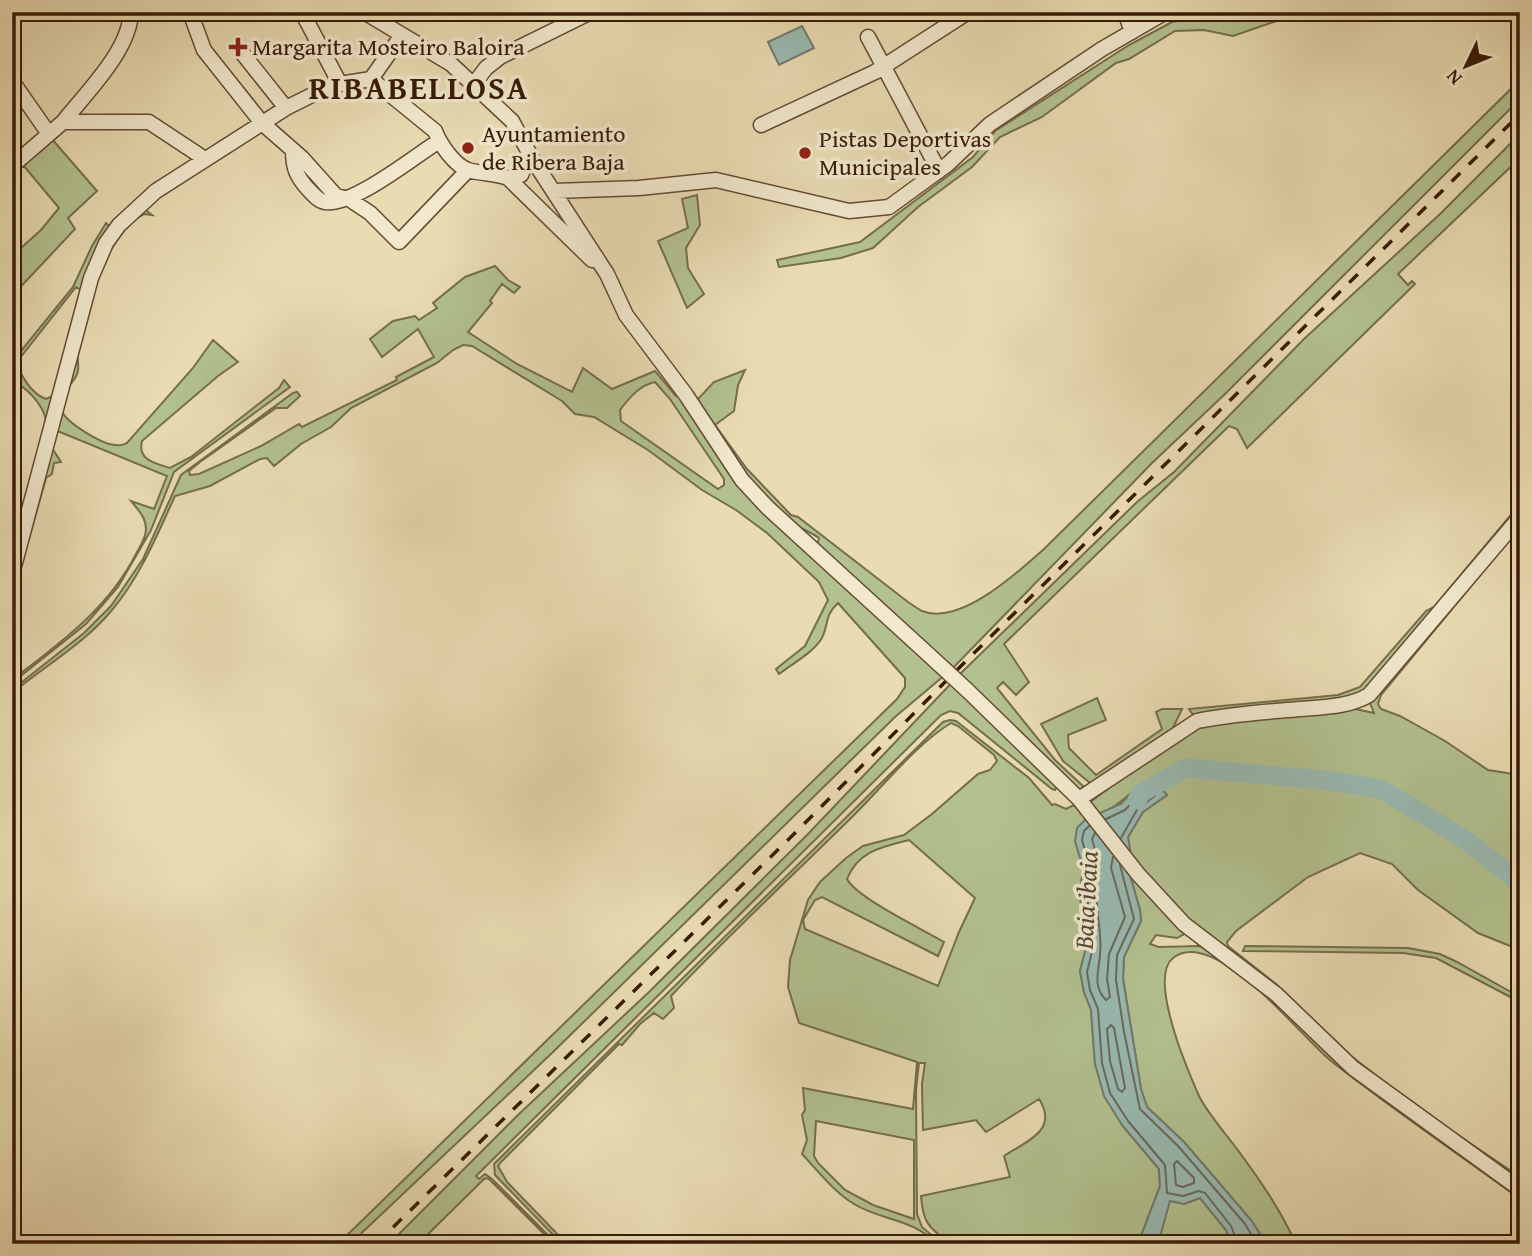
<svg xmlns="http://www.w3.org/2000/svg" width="1532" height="1256" font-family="'Gentium Book Plus',serif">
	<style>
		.green { fill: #b2c18f; stroke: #756e4b; stroke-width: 2; fill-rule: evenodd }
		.water { fill: #99bab2; stroke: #727a6e; stroke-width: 2 }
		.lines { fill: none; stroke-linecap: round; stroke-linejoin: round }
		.shore { stroke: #686a5c; stroke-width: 2 }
		.river { stroke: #99bab2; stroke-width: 19 }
		.minor-casing { stroke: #644b32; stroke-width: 17 }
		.minor { stroke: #f1e8cd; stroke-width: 14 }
		.rail { stroke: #381b07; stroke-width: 3.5; stroke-dasharray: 12 12; stroke-linecap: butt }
		.minor-bridge-casing { stroke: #644b32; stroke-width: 17; stroke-linecap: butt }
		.minor-bridge { stroke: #f1e8cd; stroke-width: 14 }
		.poi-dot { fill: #8f2418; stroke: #f1e8cd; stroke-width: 2.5 }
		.labels { text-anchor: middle; stroke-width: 7; stroke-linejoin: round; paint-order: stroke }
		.poi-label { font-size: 24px; fill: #381b07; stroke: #f1e8cd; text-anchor: start }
		.water-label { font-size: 26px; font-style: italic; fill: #554b3a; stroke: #f1e8cd }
		.district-label { font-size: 32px; font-weight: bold; letter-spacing: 2px; fill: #381b07; stroke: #f1e8cd }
	</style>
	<rect width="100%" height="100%" fill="#e9dbb2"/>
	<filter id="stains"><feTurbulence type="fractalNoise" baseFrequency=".00286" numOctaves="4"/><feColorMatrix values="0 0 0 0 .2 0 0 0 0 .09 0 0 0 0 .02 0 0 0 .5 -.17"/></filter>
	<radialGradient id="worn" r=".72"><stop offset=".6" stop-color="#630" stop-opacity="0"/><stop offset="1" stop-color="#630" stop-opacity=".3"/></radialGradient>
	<path class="green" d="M1248,12H1292L1285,18L1233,36L1204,30L1175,31L1129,59L1116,63L1042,117L1000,137L972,167L918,207L873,248L841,258L779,267L777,260L860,242L973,157L995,131L1129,45L1172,22L1196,17H1239Z
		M1520,80V99L1225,394L1152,463L952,669L895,717L553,1052L350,1244H338L897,699L905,687V678L838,603C824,616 829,624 822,638C813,653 793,663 779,674L776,669L805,646L828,600L819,582L767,533L736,510L702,490L648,450L594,417L575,414L562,401L472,346L463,345L453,350L437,363L351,408L331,427L301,444L274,466L267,458L260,459L210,486L175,496C157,535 140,577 112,610C85,643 45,666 12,693V690L84,633L111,606L143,559L181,475L293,393L297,392L300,396L287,408H276L200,462L189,471L190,475L199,474L261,446L299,424L302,427L397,380L396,377L434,357L418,329L382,357L370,339L393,321L415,316L419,320L437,308L433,303L465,277L495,266L508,280L520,287L514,293L502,284L490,301L492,303L468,332L517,364L572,392L583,368L612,389L655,371L676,396L678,395L729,470L817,546L819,538C811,532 799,528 791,522C751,489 724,444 695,402L714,382L745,370L738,385L734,411L715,425L747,469L791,515L798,517L908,602C913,605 918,609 922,611C960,626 1017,573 1043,550ZM655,382L670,399L724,479V485L718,489L621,421L620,410C629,398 640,385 655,382Z
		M1520,134V158L1398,274L1408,285L1412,281L1415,284L1247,448L1237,429L1229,426L1004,644L1029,682L1016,695L1003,682L997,688L1055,760L1083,786L1081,791L1067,780L1057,786L1055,790L1052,789L958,713L950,711L941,715L476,1176L479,1179L485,1174L492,1179L557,1244H554L488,1178L484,1179L418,1244H389L519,1114L649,992L808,834L961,673L1137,502L1174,472L1304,339L1440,214Z
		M51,138L97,191L68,218L75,229L12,296V256L41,230L59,208L24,166L12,173V170Z
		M697,195L700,225L686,248L688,268L704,294L687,308L658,241L688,228L682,199Z
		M143,208L152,215L144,214C106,233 83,314 78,354C77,359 79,365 78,370C78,377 71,382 68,388C65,395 63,402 61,409C64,422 103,445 116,445C121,446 122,445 127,443L193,368L213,340L238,362L218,376L142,441C137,460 155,463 170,468L191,457L279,388L284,380L290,387L174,472L151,530L118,587L86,624L12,683V680C60,643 108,609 136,554C140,546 146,538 146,529C146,517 138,510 131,501L154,509L167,476L55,430L54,427L97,272L117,234Z
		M106,223L112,229L84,292L76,287L20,358L17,365C23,379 32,394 46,399L55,395L12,557V546L46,420C43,405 27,387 12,381V362L73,287L92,246Z
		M52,448L61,462L54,463L52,474L46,478L12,599V587L47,452Z
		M1520,504V508L1374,685L1357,697L1194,716L1189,709L1338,695L1360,687L1426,611L1434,607Z
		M1520,522V527L1381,695L1378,704L1381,709L1400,716L1445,741L1488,770L1520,775V950L1478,933L1418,890L1392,864L1360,853L1308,877L1236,931L1227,942L1228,946L1276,984L1351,1056L1421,1110L1520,1177V1185L1393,1095L1345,1056L1268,982L1202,934L1169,900L1161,907L1186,933L1177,938L1156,935L1150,944L1159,947L1200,946L1218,957L1266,990L1346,1069L1520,1196V1199C1457,1153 1392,1109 1331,1061C1302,1038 1215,925 1173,958C1154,973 1173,1029 1180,1049C1186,1065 1193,1083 1200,1098C1210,1116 1225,1133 1237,1149C1260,1180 1280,1209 1296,1244H1263L1264,1240L1251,1220L1184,1142L1147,1107L1141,1089L1123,979L1124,957L1141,921L1140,910L1127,865L1131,856L1128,837L1143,812L1167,795L1152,778C1131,790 1122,805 1098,815L1089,803L1173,740L1209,722L1351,708L1374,713L1370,703Z
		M1097,698L1106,720L1068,735L1069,748L1096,775L1162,729L1156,712L1162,709H1182L1171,732L1095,787L1063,761L1041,724Z
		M950,720L956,721L1029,778L1052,805L1055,804L1066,809L1074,805L1081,806L1090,818L1075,841L1083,868L1080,892L1085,952L1080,971L1084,992L1091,1010L1095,1064L1122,1125L1159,1169L1160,1186L1138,1244H950C929,1227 923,1224 921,1196L1010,1177L1004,1156C1027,1141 1059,1130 1039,1099L986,1132L976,1120L923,1130L922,1084L925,1063H919L916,1090L917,1214L922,1227L942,1244H937C912,1218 882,1221 854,1204C834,1192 818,1171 802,1154L807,1140L802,1115L805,1110L803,1088L913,1109L917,1062L799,1023L788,987L790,960L808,900L820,882L846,858L863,846L904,835L932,814L978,774L990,770L997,761L994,755L958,726L951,723C916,744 880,790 850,819C790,878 729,935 671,996L674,1008L663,1019L654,1013L640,1024L622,1045L619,1044L501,1162L498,1166L507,1182L567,1244H562L495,1175L494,1164L943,722ZM909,840L975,898L959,932L938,986L805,929L803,920L815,900L822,897L938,956L944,942C922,929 857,898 847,879C858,851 882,847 909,840ZM816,1121L914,1140V1219L873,1205L845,1190L818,1163L814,1156Z
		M1245,946L1408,948L1440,954L1457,962L1520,997V1002L1436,958L1403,953L1243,951Z
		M1200,1198L1226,1230L1232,1244H1158L1169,1200L1184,1204Z"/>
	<path class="water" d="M802,26L814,48L779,65L768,42Z
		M1153,778L1167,795L1143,812L1128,837L1131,856L1127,865L1140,910L1141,921L1124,957L1123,979L1141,1089L1147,1107L1184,1142L1251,1220L1264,1240L1263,1244H1232L1226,1230L1200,1198L1184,1204L1170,1201L1158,1244H1138L1160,1186L1159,1169L1122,1125L1104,1096L1095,1064L1091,1010L1084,992L1080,971L1085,952L1080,892L1083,868L1075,841L1077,828L1086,819L1121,804L1138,786Z"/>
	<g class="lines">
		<path class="shore" d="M1106,819L1125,810L1142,792L1150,788L1155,791V796L1138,808L1121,838
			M1089,826L1084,831L1082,840L1090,868L1087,892L1092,952L1087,972L1090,990L1098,1009L1102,1063L1110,1093L1128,1121L1165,1165L1167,1193L1183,1196L1199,1191L1205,1193L1231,1226L1238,1244
			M1095,833L1092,839C1100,861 1095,881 1097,904C1098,920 1102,938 1100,954C1099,971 1092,986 1106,1000L1110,997L1107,979L1109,954L1125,917L1111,868L1113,857
			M1120,865L1134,919L1117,955L1116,980L1124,1032L1140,1109L1179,1147L1245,1224L1257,1244
			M1111,1025L1114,1028L1125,1088L1122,1092L1118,1089L1110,1061L1107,1029Z
			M1177,1161L1194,1178V1183L1183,1187L1176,1185L1174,1164Z"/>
		<path class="river" d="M1137,800L1141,793L1186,768L1324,780L1381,789L1466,840L1520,883"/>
		<g class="minor-casing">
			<path id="minor" d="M190,12L204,50L262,123L302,158L336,196L349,199L370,213L399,242L468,170
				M302,12L340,84
				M364,12L451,64L512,121L533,160L607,274L626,315L686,395L742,480L767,507L929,655
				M1125,12L1132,32
				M868,37L939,171
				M243,54L286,108
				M371,79L435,131C440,144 454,165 468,170C481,174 495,173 508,178L592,260
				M371,79L402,35
				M12,81L49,134
				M474,84L486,68L500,57L591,12
				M63,122C86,93 130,50 131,12
				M761,125L875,72L968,12
				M293,150C293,167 296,176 308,189C313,194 318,201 325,202C352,207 415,156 439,141
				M12,166L63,122H149L205,159
				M508,178L521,175L530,154
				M555,191L639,188L716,180L849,211L889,207L948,164L990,124L1102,49L1166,12
				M12,574L91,278L106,243L119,225L156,191L286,108L318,92L340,84L371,79
				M967,690L1079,799L1138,874L1184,924L1276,994L1353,1068L1520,1189
				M1079,799L1197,721C1231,714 1266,712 1300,709C1324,707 1349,707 1369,695L1520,517"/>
		</g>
		<use href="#minor" class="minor"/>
		<path class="rail" d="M376,1244L797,831L967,660L1520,114"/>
		<g class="minor-bridge-casing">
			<path id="minor-bridge" d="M929,655L967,690"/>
		</g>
		<use href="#minor-bridge" class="minor-bridge"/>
	</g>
	<g class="poi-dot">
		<path d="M234.5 36.5h7v7h7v7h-7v7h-7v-7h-7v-7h7z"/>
		<circle cx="468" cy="148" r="7"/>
		<circle cx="805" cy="153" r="7"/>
	</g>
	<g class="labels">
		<g class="poi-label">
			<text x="252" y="55">Margarita Mosteiro Baloira</text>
			<text x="482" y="142">Ayuntamiento<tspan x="482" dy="28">de Ribera Baja</tspan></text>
			<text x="819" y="147">Pistas Deportivas<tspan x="819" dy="28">Municipales</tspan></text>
		</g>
		<g class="water-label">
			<text transform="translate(1086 900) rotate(-87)" y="9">Baia ibaia</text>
		</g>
		<g class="district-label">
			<text x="419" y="99">RIBABELLOSA</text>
		</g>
	</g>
	<rect width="1532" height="1256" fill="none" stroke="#e9dbb2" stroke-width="42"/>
	<rect x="14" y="14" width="1504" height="1228" fill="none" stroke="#381b07" stroke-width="3.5"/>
	<rect x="21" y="21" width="1490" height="1214" fill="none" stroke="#381b07" stroke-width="2"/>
	<g transform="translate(1466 66) rotate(227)" stroke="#f1e8cd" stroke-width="5" paint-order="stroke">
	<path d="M0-5L12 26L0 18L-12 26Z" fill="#381b07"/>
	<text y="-10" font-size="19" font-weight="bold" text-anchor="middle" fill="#381b07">N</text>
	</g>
	<rect width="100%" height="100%" filter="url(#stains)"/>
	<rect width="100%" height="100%" fill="url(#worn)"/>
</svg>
